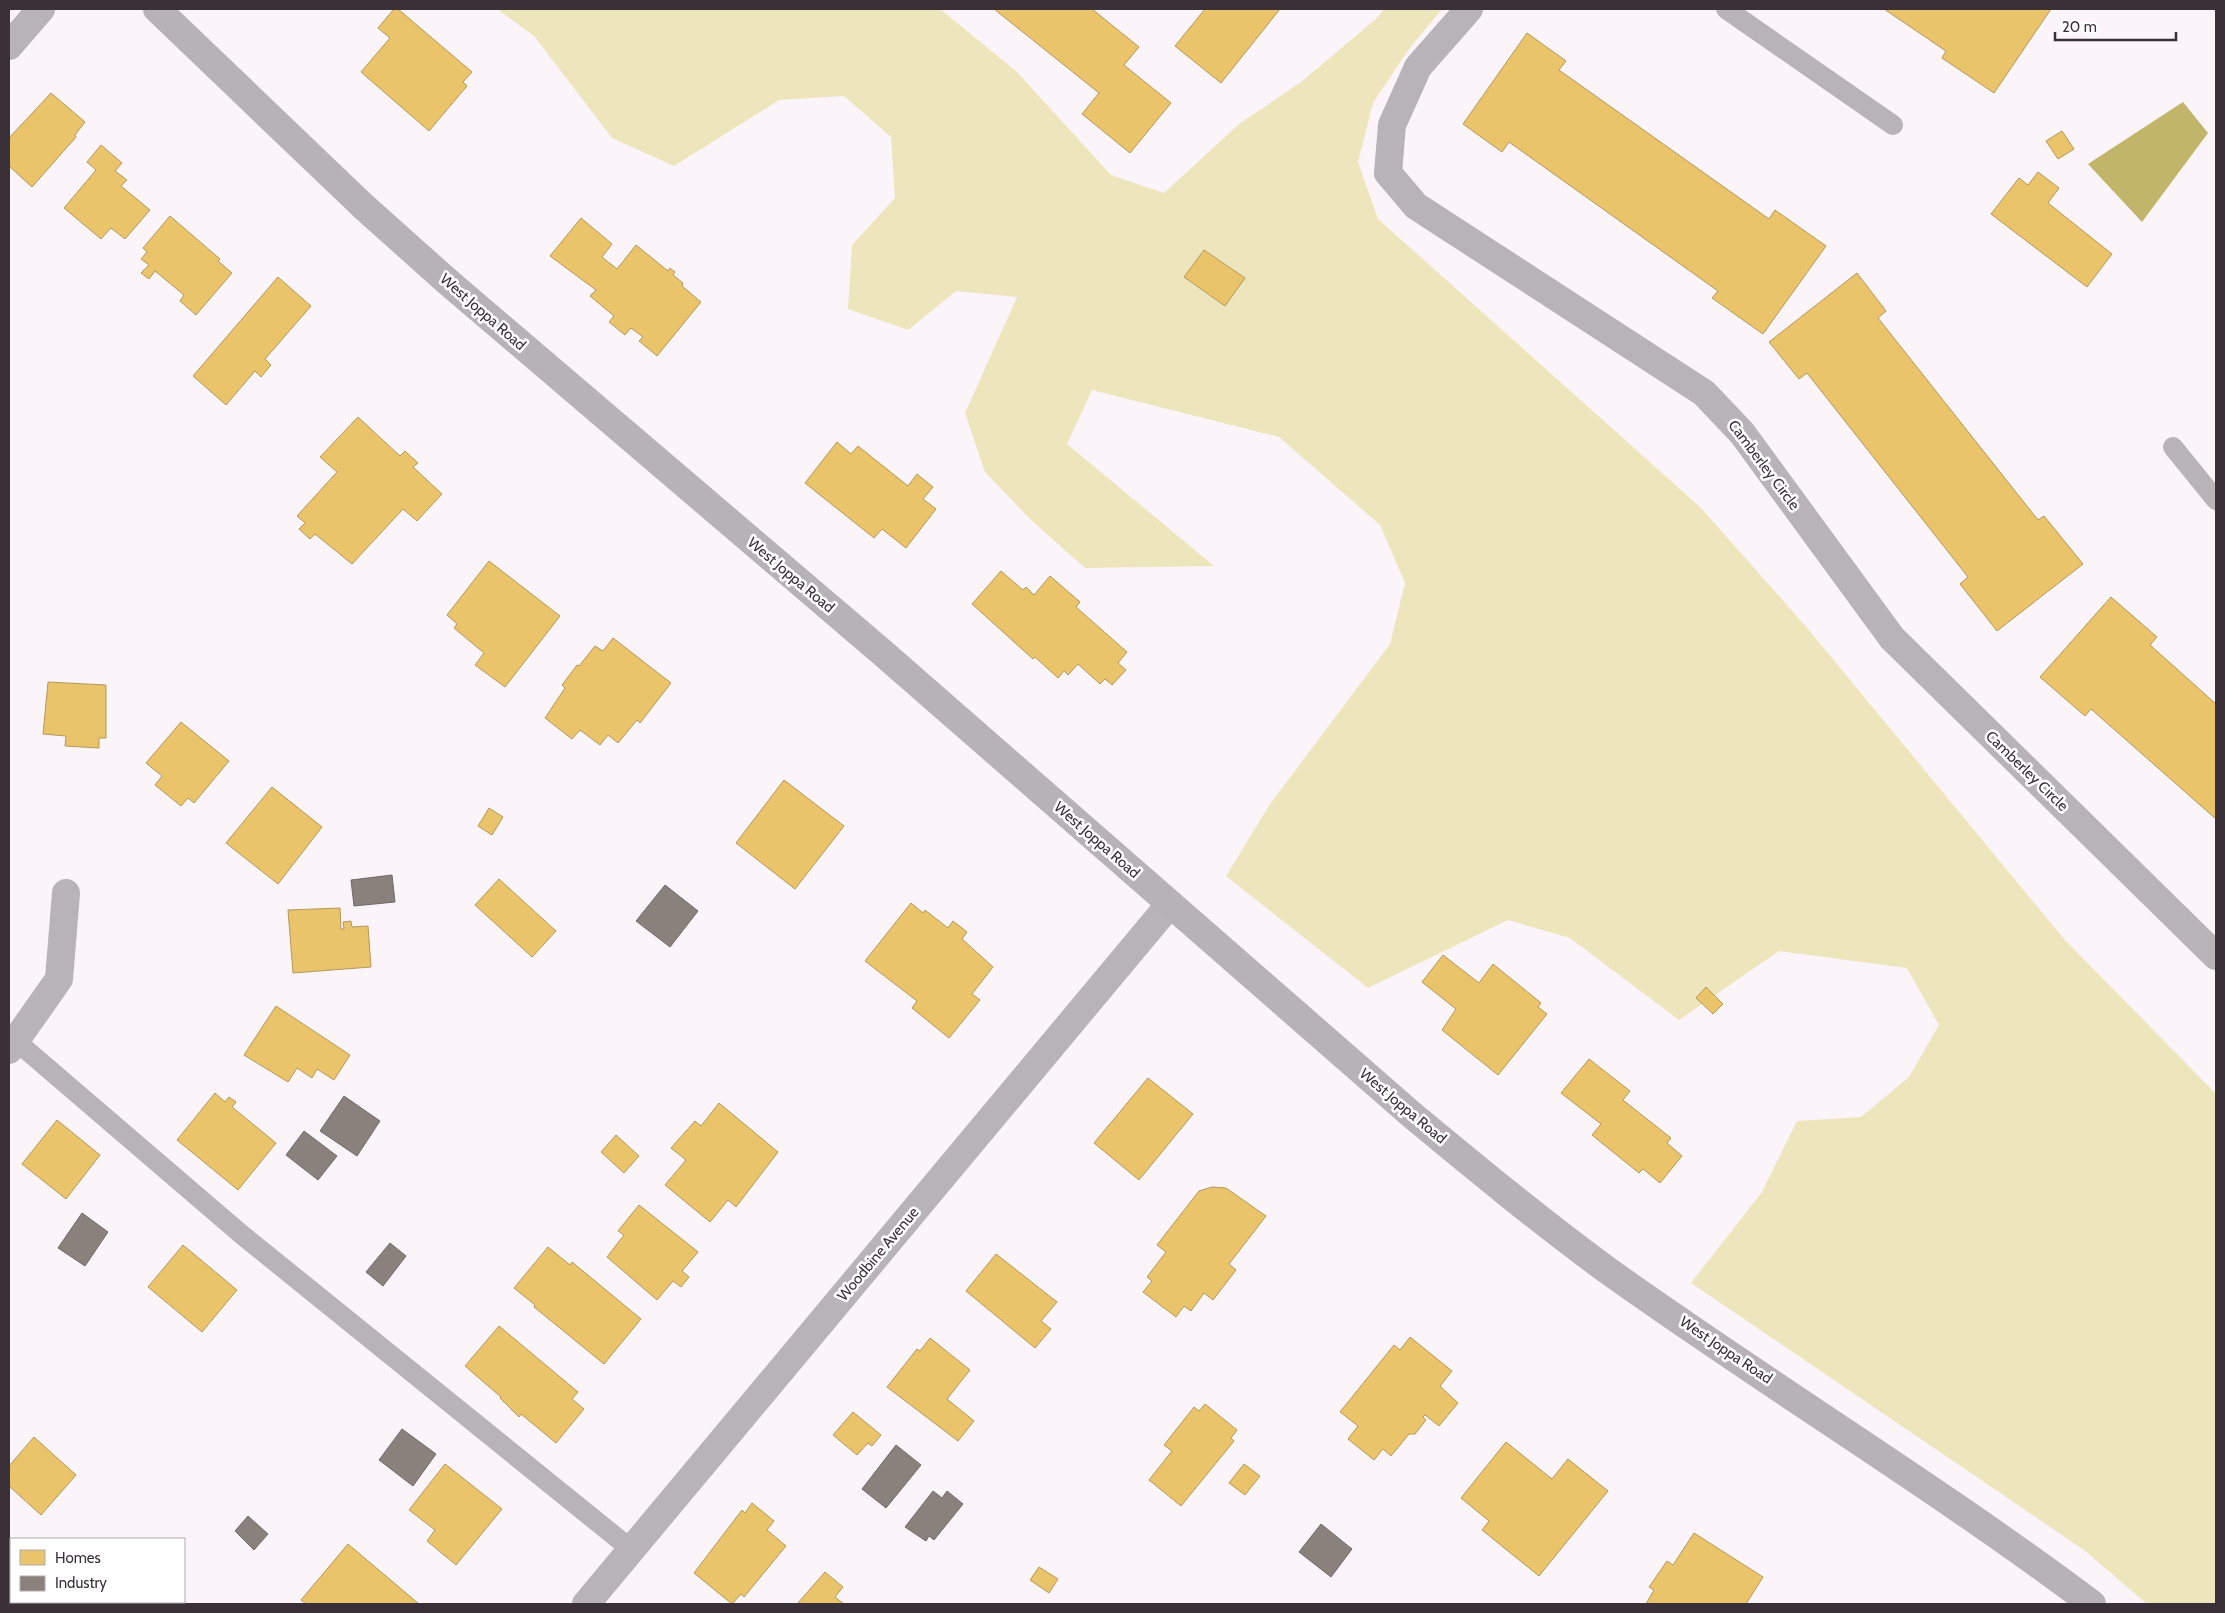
<svg xmlns="http://www.w3.org/2000/svg" width="2225" height="1613" font-family="Cabin,sans-serif">
	<style>
		.green { fill: #ede5bc }
		.water { fill: #c1b56a }
		.homes { fill: #e9c46a; stroke: #b4985b }
		.industry { fill: #8a817c; stroke: #726968 }
		.lines { fill: none; stroke-linecap: round; stroke-linejoin: round }
		.lane { stroke: #b7b3b6; stroke-width: 20 }
		.street { stroke: #b7b3b6; stroke-width: 28 }
		.secondary { stroke: #b7b2b6; stroke-width: 28 }
		.labels { text-anchor: middle; stroke-width: 5; stroke-linejoin: round; paint-order: stroke }
		.street-label { font-size: 15px; fill: #3a3038; stroke: #fff }
	</style>
	<rect width="100%" height="100%" fill="#fbf5fa"/>
	<path class="green" d="M497,9H940L1016,71L1111,175L1164,193L1239,124L1301,82L1377,18L1384,9H1442L1409,49L1373,103L1358,162L1378,219L1700,507L1808,629L2064,939L2216,1094V1604H2147L2084,1550L1691,1283L1762,1192L1797,1121L1861,1117L1909,1077L1939,1025L1907,968L1779,951L1679,1020L1570,938L1508,920L1368,988L1226,876L1270,804L1390,644L1405,583L1380,525L1279,437L1092,390L1067,444L1214,566L1085,568L1031,520L985,472L965,413L1017,297L956,291L908,330L848,309L852,245L895,198L891,137L844,96L779,100L674,166L612,138L534,36Z"/>
	<path class="water" d="M2183,102L2208,133L2142,222L2088,164Z"/>
	<path class="homes" d="M394,9H398L472,72L463,82L467,86L429,131L361,72L390,38L378,28Z
		M994,9H1092L1139,47L1124,65L1171,103L1130,153L1082,114L1099,93Z
		M1205,9H1280L1221,83L1175,46Z
		M1884,9H2051L1994,93L1942,58L1946,51Z
		M1527,33L1566,61L1559,70L1769,219L1775,210L1826,246L1763,334L1712,298L1718,291L1509,142L1502,152L1463,124Z
		M51,93L85,122L75,135L76,137L32,187L9,166V138Z
		M2062,131L2074,149L2058,159L2046,141Z
		M101,145L122,163L115,171L127,180L121,186L150,210L125,239L111,228L101,239L64,208L96,170L87,162Z
		M2038,172L2059,188L2048,203L2112,254L2087,287L1991,214L2019,178L2028,185Z
		M170,216L220,259L218,261L232,273L196,315L180,301L184,295L155,271L149,279L141,273L149,265L141,259L147,252L143,248Z
		M581,218L612,244L602,257L617,269L636,245L668,271L670,268L675,272L673,275L683,283L682,286L701,302L657,356L639,341L643,337L631,328L625,335L609,322L614,316L590,296L596,290L550,256Z
		M1204,250L1245,278L1225,306L1184,277Z
		M1857,273L1886,311L1878,318L2038,520L2044,516L2083,564L1997,631L1960,584L1968,577L1807,373L1799,379L1769,342Z
		M278,277L311,306L265,359L271,365L261,377L255,371L226,405L193,376Z
		M358,417L400,456L405,451L418,463L413,467L442,494L417,521L403,509L352,564L315,534L310,539L299,529L305,523L297,516L337,472L320,457Z
		M837,442L851,454L858,446L908,486L917,474L933,487L923,499L936,509L906,548L882,529L874,538L805,483Z
		M489,561L560,616L505,687L475,665L484,653L454,628L457,624L447,615Z
		M1001,571L1023,590L1026,587L1034,595L1050,576L1080,602L1076,607L1127,652L1118,663L1126,670L1112,685L1105,679L1100,684L1078,664L1068,675L1064,671L1058,678L1035,657L1033,659L972,604Z
		M2111,597L2157,637L2150,645L2216,704V819L2091,709L2085,716L2040,677Z
		M613,638L671,683L640,723L637,720L618,743L608,735L600,745L580,730L572,739L545,718L565,688L562,685L577,665L579,666L595,646L603,651Z
		M48,682L106,685V738H99V748L65,746L66,736L43,734Z
		M181,722L229,761L194,803L188,798L181,806L155,785L162,776L146,763Z
		M784,780L844,826L795,889L736,843Z
		M272,787L322,827L278,884L226,843Z
		M489,808L503,817L492,835L478,826Z
		M499,879L556,931L532,957L475,905Z
		M911,903L923,913L925,910L948,928L953,921L967,932L962,939L993,967L972,994L980,1000L949,1038L912,1008L917,1001L865,961Z
		M340,908L341,929H344L343,922L351,921L352,927L368,926L371,967L293,973L288,910Z
		M1443,955L1479,983L1493,964L1541,1003L1538,1007L1547,1014L1498,1075L1442,1030L1456,1009L1422,982Z
		M1706,987L1723,1004L1713,1014L1696,998Z
		M276,1006L350,1055L334,1080L317,1069L312,1078L297,1068L288,1082L244,1055Z
		M1589,1059L1630,1091L1623,1100L1671,1138L1667,1143L1682,1156L1660,1183L1643,1169L1639,1173L1592,1135L1601,1124L1561,1093Z
		M1148,1078L1193,1114L1139,1180L1094,1143Z
		M215,1093L225,1102L229,1097L236,1102L232,1107L276,1143L238,1190L177,1140Z
		M719,1103L778,1152L736,1207L728,1200L710,1222L665,1185L686,1160L671,1148L695,1121L701,1126Z
		M57,1120L100,1155L66,1199L22,1164Z
		M616,1135L639,1156L624,1173L601,1152Z
		M1212,1187L1226,1188L1266,1216L1229,1264L1236,1270L1213,1300L1204,1293L1191,1311L1184,1306L1176,1317L1143,1292L1152,1281L1147,1277L1166,1252L1157,1245L1199,1191Z
		M639,1205L698,1252L682,1271L689,1277L681,1287L673,1281L657,1300L607,1257L624,1235L618,1231Z
		M183,1245L237,1290L202,1332L148,1287Z
		M548,1247L570,1265L572,1262L641,1319L604,1364L534,1307L535,1305L514,1288Z
		M996,1254L1057,1302L1041,1321L1051,1329L1035,1348L966,1291Z
		M499,1326L578,1392L572,1399L584,1409L556,1443L521,1414L519,1417L500,1398L501,1397L465,1366Z
		M1410,1337L1452,1371L1440,1386L1458,1403L1439,1426L1425,1415L1423,1417L1426,1420L1415,1434H1409L1391,1456L1383,1449L1374,1460L1348,1439L1358,1426L1340,1412L1394,1345L1400,1350Z
		M930,1338L970,1370L947,1399L974,1421L958,1441L887,1387L917,1349L920,1351Z
		M1205,1404L1237,1430L1231,1438L1234,1441L1181,1506L1149,1480L1172,1451L1164,1445L1194,1407L1199,1411Z
		M853,1412L881,1435L872,1446L868,1443L857,1455L833,1435Z
		M34,1437L76,1475L41,1515L9,1486V1466Z
		M1506,1442L1552,1479L1568,1459L1608,1491L1539,1576L1482,1530L1489,1521L1461,1498Z
		M445,1464L502,1509L456,1565L427,1541L435,1530L409,1510Z
		M1244,1464L1260,1476L1245,1495L1229,1483Z
		M752,1503L774,1521L767,1530L786,1546L744,1597L741,1594L732,1604L694,1573L742,1510L745,1513Z
		M1694,1533L1763,1577L1746,1604H1646L1654,1590L1649,1587L1667,1561L1673,1565Z
		M348,1544L419,1604H306L301,1600Z
		M1039,1567L1058,1579L1049,1593L1030,1580Z
		M825,1572L843,1587L835,1597L844,1604H797Z"/>
	<path class="industry" d="M392,875L395,902L354,906L351,880Z
		M665,885L698,911L670,947L636,921Z
		M344,1096L380,1121L357,1156L320,1131Z
		M304,1131L337,1156L318,1180L286,1155Z
		M82,1213L108,1232L85,1266L58,1248Z
		M390,1243L406,1256L383,1286L366,1272Z
		M402,1429L436,1454L413,1486L379,1460Z
		M896,1445L921,1465L886,1508L862,1489Z
		M933,1491L942,1498L947,1491L963,1504L934,1540L929,1536L926,1541L905,1527Z
		M248,1516L268,1534L254,1550L235,1531Z
		M1321,1524L1352,1549L1331,1577L1299,1552Z"/>
	<g class="lines">
		<path class="lane" d="M1726,9L1893,125
			M2173,447L2216,500
			M16,1041L241,1234L632,1550"/>
		<path class="street" d="M1469,9L1418,67L1392,125L1388,173L1416,206L1704,393L1742,433L1892,638L2216,956
			M9,46L41,9
			M9,1050L59,979L66,893
			M586,1604L1170,904"/>
		<path class="secondary" d="M157,9L364,207L448,282L884,654L1412,1115C1476,1168 1540,1221 1607,1270C1766,1384 1935,1486 2092,1604"/>
	</g>
	<g class="labels">
		<g class="street-label">
			<text transform="translate(483 312) rotate(41)" y="5">West Joppa Road</text>
			<text transform="translate(1764 465) rotate(53)" y="5">Camberley Circle</text>
			<text transform="translate(791 575) rotate(40)" y="5">West Joppa Road</text>
			<text transform="translate(2027 771) rotate(44)" y="5">Camberley Circle</text>
			<text transform="translate(1097 840) rotate(41)" y="5">West Joppa Road</text>
			<text transform="translate(1403 1106) rotate(40)" y="5">West Joppa Road</text>
			<text transform="translate(878 1254) rotate(-50)" y="5">Woodbine Avenue</text>
			<text transform="translate(1726 1350) rotate(34)" y="5">West Joppa Road</text>
		</g>
	</g>
	<rect width="2225" height="1613" fill="none" stroke="#3a3038" stroke-width="20"/>
	<rect x="10" y="1538" width="175" height="65" fill="#ffffff" stroke="#b0acaf"/>
	<rect x="20" y="1550" width="25" height="15" fill="#e9c46a" stroke="#b0acaf"/>
	<text x="55" y="1563" font-size="15" fill="#3a3038">Homes</text>
	<rect x="20" y="1576" width="25" height="15" fill="#8a817c" stroke="#b0acaf"/>
	<text x="55" y="1588" font-size="15" fill="#3a3038">Industry</text>
	<path d="M2055 32v8h121v-8" fill="none" stroke="#3a3038" stroke-width="2.5"/>
	<text x="2062" y="32" font-size="15" fill="#3a3038" stroke="#ffffff" stroke-width="4" paint-order="stroke">20 m</text>
</svg>
